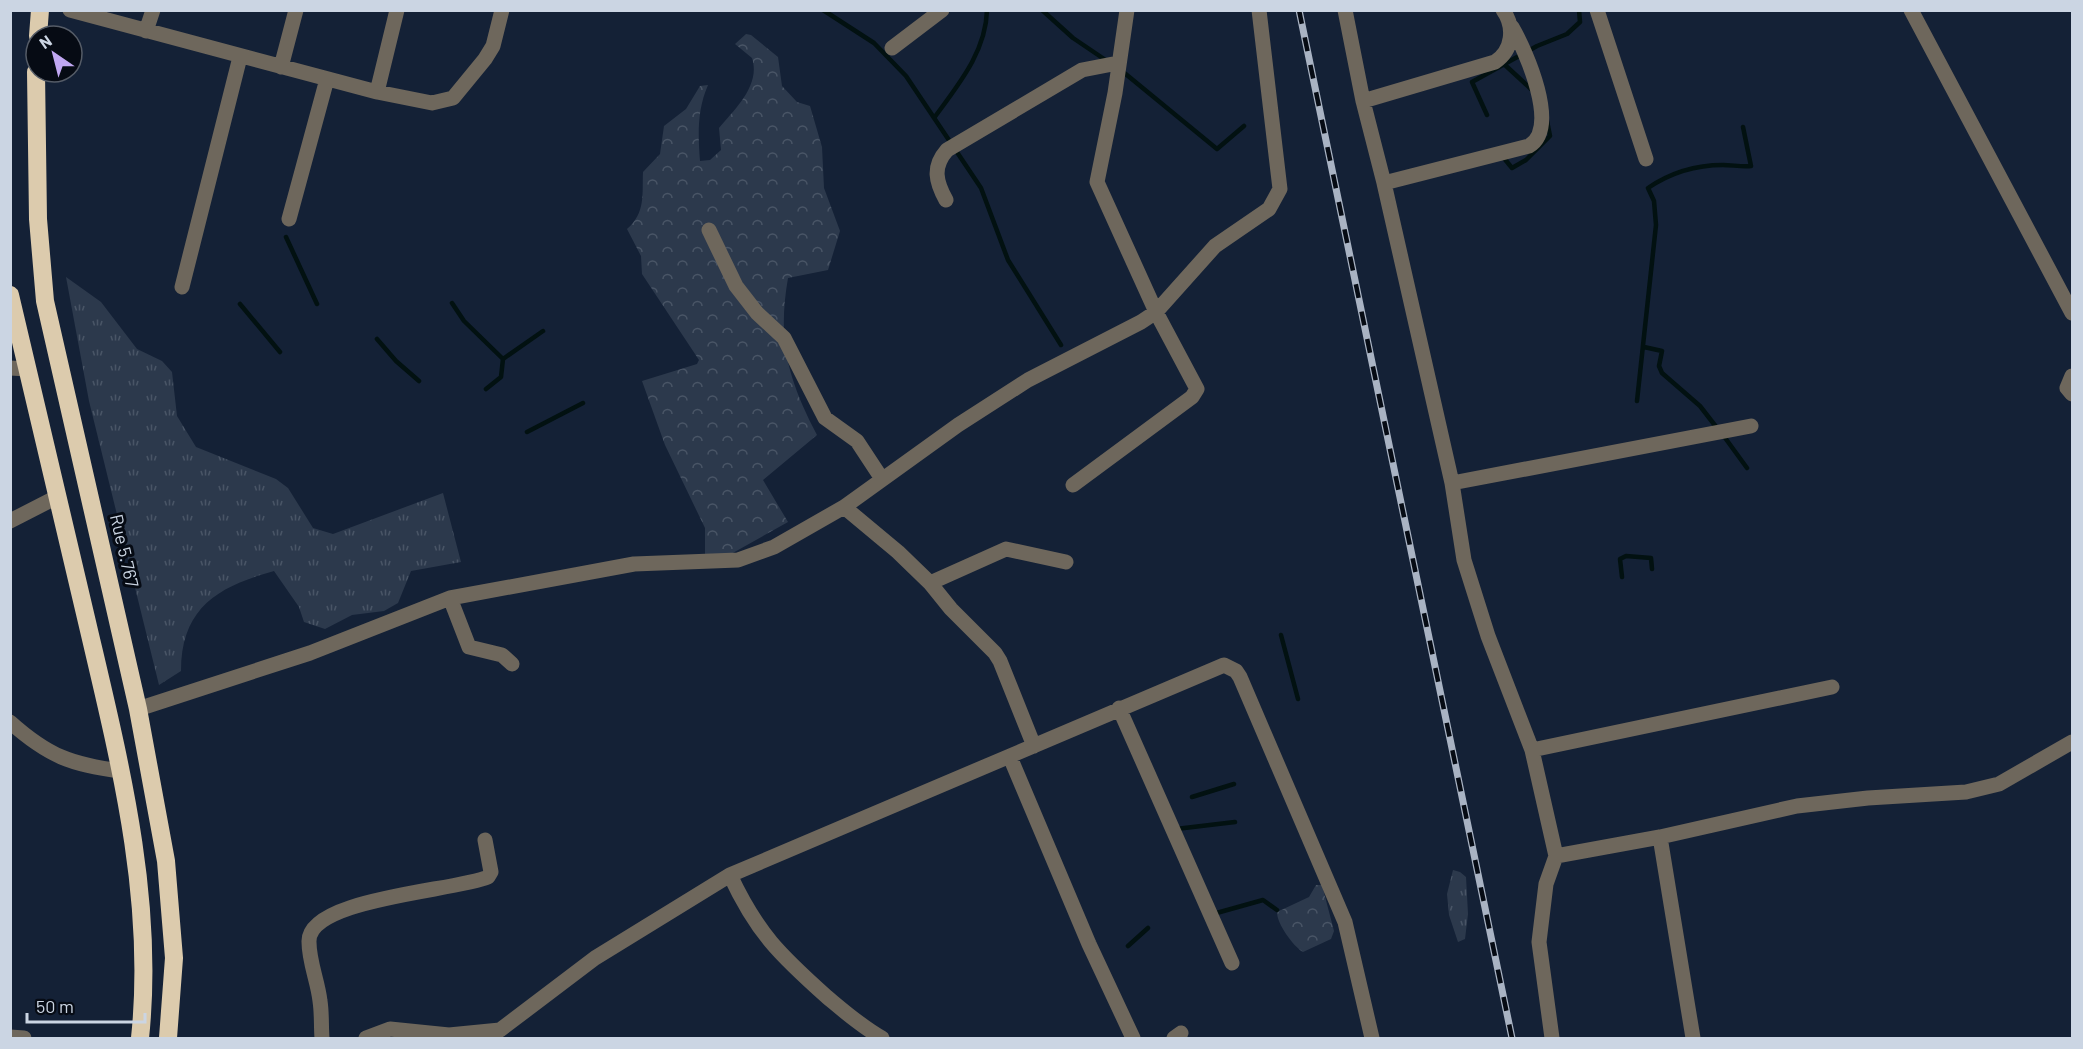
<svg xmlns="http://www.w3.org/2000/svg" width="2083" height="1049" font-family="Barlow,sans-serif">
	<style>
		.grass { fill: url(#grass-tufts) }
		.forest { fill: url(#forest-crowns) }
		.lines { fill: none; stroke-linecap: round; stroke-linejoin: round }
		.stream { stroke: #021111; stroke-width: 4.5 }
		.minor { stroke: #6e675c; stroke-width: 15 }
		.highway { stroke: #dccbad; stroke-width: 18 }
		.rail-casing { stroke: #a9b3c3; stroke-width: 7 }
		.rail { stroke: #060b14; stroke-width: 4.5; stroke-dasharray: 14; stroke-linecap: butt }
		.labels { text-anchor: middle; stroke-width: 6; stroke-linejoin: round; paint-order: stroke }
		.street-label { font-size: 18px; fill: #cbd5e3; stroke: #060b14 }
	</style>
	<defs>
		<pattern id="grass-tufts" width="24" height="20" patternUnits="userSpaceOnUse" patternTransform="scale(1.5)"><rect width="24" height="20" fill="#2c394c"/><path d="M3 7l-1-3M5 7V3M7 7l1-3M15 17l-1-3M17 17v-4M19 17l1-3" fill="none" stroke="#495566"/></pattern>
		<pattern id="forest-crowns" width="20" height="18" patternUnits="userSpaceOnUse" patternTransform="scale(1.5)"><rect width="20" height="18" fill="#2c394c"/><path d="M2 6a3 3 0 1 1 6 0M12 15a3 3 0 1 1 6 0" fill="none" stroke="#495566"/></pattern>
	</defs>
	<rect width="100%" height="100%" fill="#142136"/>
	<path class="grass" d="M66,277L101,302L137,349L162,361L172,372L177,416L196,447L276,479L288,488L313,528L333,534L443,493L461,562L411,571L398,603L384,611L352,615L325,629L304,622L299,607L274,571C219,586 181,607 181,671L159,685L89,401Z
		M1453,870L1460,872L1466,877L1468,914L1465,939L1458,942L1449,915L1447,894Z"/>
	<path class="forest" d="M746,34L751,35L778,57L782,86L797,102L810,106L822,147L824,188L840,231L828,270L788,278C777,341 788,379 817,435L763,480L788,522L731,554L705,556V528L665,445L642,381L697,364L699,360L642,274L641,256L627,229C646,213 642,193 643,172L660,154L664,126L686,109L700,86L708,85C697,110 698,135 700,161L710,160L721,150L719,128C735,109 761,85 752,58L735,44Z
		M1316,885H1322L1334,931L1331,939L1303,952C1293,946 1277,924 1277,912L1309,897Z"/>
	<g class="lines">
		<path class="stream" d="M823,10L874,43L906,76L981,188L1008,260L1061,345
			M1042,10L1073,38L1107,61
			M1505,65L1531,89
			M1122,71L1217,149L1244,126
			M1487,115L1472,82L1537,46L1567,34L1580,22L1579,10
			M934,118C958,85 986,52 987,10
			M1503,157L1512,168L1526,160L1550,136L1547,121
			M286,237L317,304
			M452,303L464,321L503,359L501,377L486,389
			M240,304L280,352
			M377,339L396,361L419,381
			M1644,347L1662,351L1659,366L1662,373L1700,406L1717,428
			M503,359L543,331
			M1637,401L1656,225L1654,201L1648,188C1670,173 1695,165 1723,165C1732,165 1742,167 1751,166L1743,127
			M527,432L583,403
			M1723,435L1747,468
			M1622,577L1620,559L1626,556L1651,558L1652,569
			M1281,635L1298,699
			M1192,797L1234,784
			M1176,829L1235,822
			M1213,914L1263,900L1277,910
			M1128,946L1148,928"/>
		<path class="minor" d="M70,10L377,92L432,103L453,98L485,59L493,46L502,10
			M1345,10L1363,101L1384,183L1452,483L1464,560L1488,636L1532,750L1556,856L1546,884L1539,942L1552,1038
			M1597,10L1646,159
			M1911,10L2072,313
			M146,31L153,10
			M892,48L942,10
			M281,67L296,10
			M377,92L397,10
			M1363,101L1495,62C1513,50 1515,27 1503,10
			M1384,183L1529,146C1560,128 1526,51 1512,27
			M946,200C936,182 932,167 947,150L1082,70L1118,63
			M289,219L327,79
			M709,230L736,286L757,313L784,338L825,418L857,441L882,479
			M182,287L240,57
			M10,368L28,369
			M2072,376L2067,388L2072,394
			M1452,483L1751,426
			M1073,485L1192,397L1197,389L1156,312L1097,182L1115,93L1127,10
			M844,507L898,552L930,583L951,609L995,653L1000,661L1034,746
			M10,521L57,497
			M930,583L1006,549L1066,562
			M450,598L469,647L502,655L512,664
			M1119,708L1232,963
			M138,709L310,653L450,598L634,564L738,560L774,547L844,507L958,425L1028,380L1141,322L1156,312L1215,246L1269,209L1280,189L1259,10
			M10,722C48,756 72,765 121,771
			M1532,750L1832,687
			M1010,757L1089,944L1133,1038
			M1660,837L1693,1038
			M1556,856L1660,837L1797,806L1868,798L1966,792L1999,784L2072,742
			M730,875C757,933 780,955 827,997C845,1012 862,1027 882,1038
			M10,1037L24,1038
			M322,1038C321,1026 322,1014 320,1001C318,982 309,962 309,942C307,898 456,891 488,877L491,872L485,840
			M366,1038L390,1029L449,1035L500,1030L595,958L730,875L1224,665L1236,671L1240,677L1345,922L1372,1038
			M1174,1038L1181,1033"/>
		<path class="highway" d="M38,36L40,10
			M36,72L38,219L45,301L138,709L166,861L174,958L168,1038
			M10,295C36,404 61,513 87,622C119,759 155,897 140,1038"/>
		<g class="rail-casing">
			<path id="rail" d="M1299,10L1512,1038"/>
		</g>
		<use href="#rail" class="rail"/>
	</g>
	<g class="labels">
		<g class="street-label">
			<text transform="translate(124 551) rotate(77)" y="6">Rue 5.767</text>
		</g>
	</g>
	<rect width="2083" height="1049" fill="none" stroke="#cbd5e3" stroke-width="24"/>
	<g transform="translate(54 54) rotate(325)"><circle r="28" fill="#060b14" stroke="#555c67" stroke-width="1.5"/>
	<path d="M0-4.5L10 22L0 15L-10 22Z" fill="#c1a8f3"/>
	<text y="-9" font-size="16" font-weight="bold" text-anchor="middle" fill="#cbd5e3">N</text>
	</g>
	<path d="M27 1013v9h118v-9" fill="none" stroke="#cbd5e3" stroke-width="3"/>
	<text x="36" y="1013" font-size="18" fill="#cbd5e3" stroke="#060b14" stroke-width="4.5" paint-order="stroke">50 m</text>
</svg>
